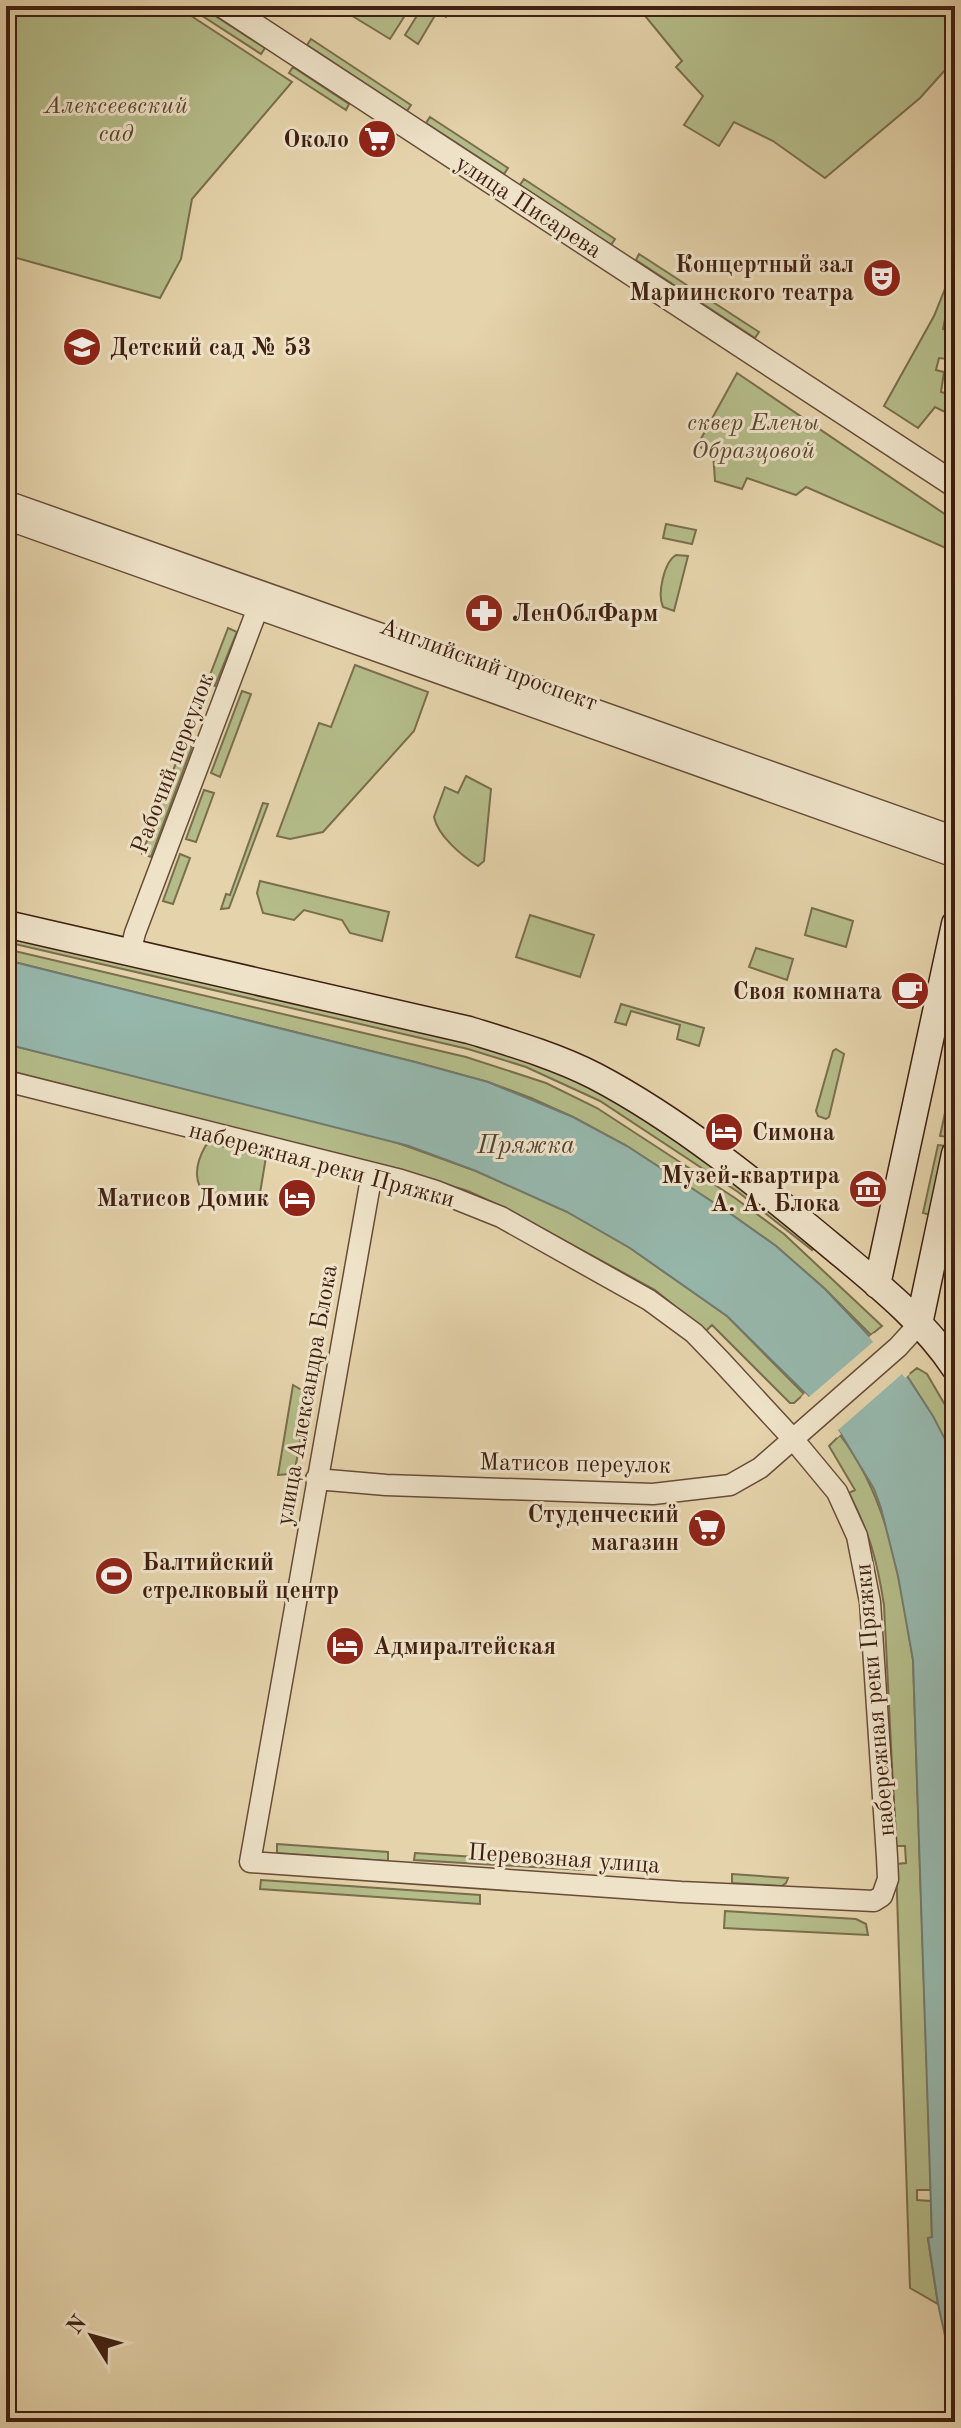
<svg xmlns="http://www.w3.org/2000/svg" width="961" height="2428" font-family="'Old Standard TT',serif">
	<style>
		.green { fill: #b4bc89; stroke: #7a6e4d; stroke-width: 2 }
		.water { fill: #96b7ac; stroke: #737a6e; stroke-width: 2 }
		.pier { fill: #e5d3ab }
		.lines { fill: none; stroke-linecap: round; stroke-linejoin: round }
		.minor-casing { stroke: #684c38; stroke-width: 23 }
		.tertiary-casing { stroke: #684c38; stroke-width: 27 }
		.secondary-casing { stroke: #3f1f11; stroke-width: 29 }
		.minor { stroke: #eee2c8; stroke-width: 20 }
		.tertiary { stroke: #eee2c8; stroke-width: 24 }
		.secondary { stroke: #eee2c8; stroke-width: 26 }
		.labels { text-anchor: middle; stroke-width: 6; stroke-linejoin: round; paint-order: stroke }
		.park-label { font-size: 24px; font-style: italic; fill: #5c462f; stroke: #eee2c8 }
		.poi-label { font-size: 24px; font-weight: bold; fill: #3f1f11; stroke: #eee2c8; text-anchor: end }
		.street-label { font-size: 24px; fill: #3f1f11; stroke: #eee2c8 }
		.water-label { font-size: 26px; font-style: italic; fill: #554538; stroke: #eee2c8 }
	</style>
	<rect width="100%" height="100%" fill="#e5d3ab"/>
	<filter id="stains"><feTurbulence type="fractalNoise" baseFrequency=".0025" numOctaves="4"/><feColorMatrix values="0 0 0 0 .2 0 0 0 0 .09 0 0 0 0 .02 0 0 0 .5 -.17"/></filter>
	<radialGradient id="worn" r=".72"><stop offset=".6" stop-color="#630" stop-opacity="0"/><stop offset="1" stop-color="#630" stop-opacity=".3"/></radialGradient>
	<path class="green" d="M6,6H176L292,82L192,199L181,259L160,298L6,255Z
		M187,6H200L265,48L261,54Z
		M336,6H411L390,39Z
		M423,6H447L451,9L446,17L437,12L418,44L405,35Z
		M637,6H955V59L920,98L825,178L773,141L734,122L719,146L684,125L703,96L676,67L682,61Z
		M311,39L411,105L407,111L307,45Z
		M293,67L349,104L346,110L289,73Z
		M430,117L508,168L504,174L426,123Z
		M524,179L615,239L611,245L520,185Z
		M639,254L759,332L755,338L636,260Z
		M955,264V310L947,309L943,329L951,331L947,359L939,358L936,370L944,372L941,392L955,396V417L935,407L918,428L884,406L934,316Z
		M737,373L955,521V552L806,487L796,495L747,478L742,489L715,481L713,452L697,446Z
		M666,524L696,530L692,544L663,538Z
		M676,555L688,556L674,611L663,607C657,594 664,562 676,555Z
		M228,628L237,632L215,686L207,683Z
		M355,665L428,692L414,731L323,832L290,839L277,836L319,723L331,727Z
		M242,691L251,694L220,777L211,773Z
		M183,744L192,747L151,857L142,854Z
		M466,776L491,789L484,861L478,866C462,856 438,836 434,817L445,787L458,793Z
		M204,790L214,793L196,842L186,839Z
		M263,803L268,804L229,908L221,909L226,894L230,895Z
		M180,854L190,858L173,904L163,901Z
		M260,881L389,912L382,941L350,933L342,920L304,910L294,920L263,913L257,893Z
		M812,908L853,921L846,947L805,935Z
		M530,915L594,935L580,977L516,957Z
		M6,937L465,1040L520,1056L588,1085L680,1142L756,1199L814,1247L812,1250L738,1192L600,1101L526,1067L468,1049L6,942Z
		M756,948L793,959L787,980L749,967Z
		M6,949L466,1057L546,1083L597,1108L735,1198L784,1234L882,1326L871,1335L825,1289L776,1246L728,1212L627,1146L573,1117L531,1098L488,1082L415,1062L6,960Z
		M621,1004L704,1028L699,1046L677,1039L680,1025L631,1011L626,1025L615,1022Z
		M6,1044L381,1137L476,1171L568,1212L630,1248L727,1316L804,1394L794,1403H790L712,1325L706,1331L655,1290L505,1208L468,1191L403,1171L6,1070Z
		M836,1049L844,1054L829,1117L826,1119L818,1116L816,1111L833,1051Z
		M955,1067V1104L948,1137L940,1136Z
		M210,1143L266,1157L260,1193C217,1216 179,1191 206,1145Z
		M938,1145L946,1146L931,1215L923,1213Z
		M917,1368L927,1374L955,1422V1472C947,1436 927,1407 907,1376Z
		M293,1385L305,1392L308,1401L295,1469L290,1474L278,1475Z
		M840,1435C890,1500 900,1581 913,1660L931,2190H917V2200L931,2201L932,2238L928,2239L938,2304L910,2288L896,1864L906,1863L905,1846H896L884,1605C877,1560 870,1534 849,1493L855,1490L829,1446Z
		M277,1844L388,1852V1861L277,1853Z
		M415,1853L585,1864L584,1870L414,1860Z
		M732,1874L788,1878L786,1883L782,1886L732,1883Z
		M261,1880L480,1895V1904L260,1889Z
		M725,1911L856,1919L866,1924L868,1935L724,1928Z"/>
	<path class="water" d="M6,960L415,1062L488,1082L573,1117L627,1146L728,1212L776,1246L825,1289L907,1376L933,1416L951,1451L955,1472V2381L938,2304L928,2238L932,2237L913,1660L898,1576L881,1508L874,1489L841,1434L806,1394L727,1316L630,1248L567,1212L476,1171L409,1146L6,1044Z"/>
	<path class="pier" d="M874,1333L910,1374L905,1378L902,1374L838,1430L841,1434L837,1438L801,1397L805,1393L809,1397L873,1342L869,1337Z"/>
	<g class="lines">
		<g class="minor-casing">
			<path id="minor" d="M6,501L955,837
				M6,519L955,857
				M130,953L135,933L262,597
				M6,1081L401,1180L436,1191L501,1217L649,1300L694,1333L721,1361L793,1439L837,1492L857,1536L870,1602L887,1857L888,1879L882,1896L874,1901L681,1892L250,1862L372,1173
				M316,1479L386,1485L653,1494L730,1485L760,1468L898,1347L919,1324"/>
		</g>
		<g class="tertiary-casing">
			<path id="tertiary" d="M224,6L955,485"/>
		</g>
		<g class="secondary-casing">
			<path id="secondary" d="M6,924L469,1030C511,1043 556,1056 595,1076C679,1120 761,1187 834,1248C876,1283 924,1321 955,1368
				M877,1285L955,924
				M919,1324L955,1154"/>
		</g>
		<use href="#minor" class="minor"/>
		<use href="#tertiary" class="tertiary"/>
		<use href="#secondary" class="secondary"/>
	</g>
	<defs>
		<g id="supermarket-disc" transform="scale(2)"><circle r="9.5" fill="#8f2418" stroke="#eee2c8"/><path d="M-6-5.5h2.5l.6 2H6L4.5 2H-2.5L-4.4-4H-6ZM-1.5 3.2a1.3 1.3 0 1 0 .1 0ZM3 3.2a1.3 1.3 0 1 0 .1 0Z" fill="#fff"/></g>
		<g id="theatre-disc" transform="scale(2)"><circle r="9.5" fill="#8f2418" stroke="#eee2c8"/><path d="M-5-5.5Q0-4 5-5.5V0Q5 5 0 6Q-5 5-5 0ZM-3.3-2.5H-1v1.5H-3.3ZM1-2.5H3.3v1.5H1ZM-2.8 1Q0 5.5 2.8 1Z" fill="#fff"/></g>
		<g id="school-disc" transform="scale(2)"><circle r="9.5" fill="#8f2418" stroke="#eee2c8"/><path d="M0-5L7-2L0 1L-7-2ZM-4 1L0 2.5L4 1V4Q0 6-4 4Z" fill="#fff"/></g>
		<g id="pharmacy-disc" transform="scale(2)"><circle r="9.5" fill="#8f2418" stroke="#eee2c8"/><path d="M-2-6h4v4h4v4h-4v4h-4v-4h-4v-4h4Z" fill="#fff"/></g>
		<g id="cafe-disc" transform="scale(2)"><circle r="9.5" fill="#8f2418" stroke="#eee2c8"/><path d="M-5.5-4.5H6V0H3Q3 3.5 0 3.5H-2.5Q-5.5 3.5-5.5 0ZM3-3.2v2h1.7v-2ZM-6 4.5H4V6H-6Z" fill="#fff"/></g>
		<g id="hotel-disc" transform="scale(2)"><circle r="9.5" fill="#8f2418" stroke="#eee2c8"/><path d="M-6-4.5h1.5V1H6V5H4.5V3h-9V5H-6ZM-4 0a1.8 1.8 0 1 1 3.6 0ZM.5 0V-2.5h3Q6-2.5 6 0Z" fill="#fff"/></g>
		<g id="museum-disc" transform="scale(2)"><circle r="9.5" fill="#8f2418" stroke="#eee2c8"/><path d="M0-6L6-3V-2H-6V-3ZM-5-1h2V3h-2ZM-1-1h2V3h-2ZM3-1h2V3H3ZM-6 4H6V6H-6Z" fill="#fff"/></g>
		<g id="stadium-disc" transform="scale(2)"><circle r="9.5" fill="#8f2418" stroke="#eee2c8"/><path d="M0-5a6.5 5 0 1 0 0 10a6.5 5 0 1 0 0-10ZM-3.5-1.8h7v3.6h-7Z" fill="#fff"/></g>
	</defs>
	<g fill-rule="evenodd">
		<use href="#supermarket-disc" x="377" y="139"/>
		<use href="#theatre-disc" x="882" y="278"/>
		<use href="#school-disc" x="82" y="347"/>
		<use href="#pharmacy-disc" x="484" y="613"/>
		<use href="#cafe-disc" x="910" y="991"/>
		<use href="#hotel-disc" x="724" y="1132"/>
		<use href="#museum-disc" x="868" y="1189"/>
		<use href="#hotel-disc" x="297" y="1198"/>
		<use href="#supermarket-disc" x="707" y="1528"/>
		<use href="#stadium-disc" x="114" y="1576"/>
		<use href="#hotel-disc" x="345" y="1646"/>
	</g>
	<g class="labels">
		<g class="park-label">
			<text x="116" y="113">Алексеевский<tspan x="116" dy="28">сад</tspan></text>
			<text x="753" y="430">сквер Елены<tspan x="753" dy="28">Образцовой</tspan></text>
		</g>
		<g class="poi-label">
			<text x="349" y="147">Около</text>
			<text x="854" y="272">Концертный зал<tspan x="854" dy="28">Мариинского театра</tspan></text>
			<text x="110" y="355" text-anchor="start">Детский сад № 53</text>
			<text x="512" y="621" text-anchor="start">ЛенОблФарм</text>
			<text x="882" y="999">Своя комната</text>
			<text x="752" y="1140" text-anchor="start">Симона</text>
			<text x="840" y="1183">Музей-квартира<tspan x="840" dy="28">А. А. Блока</tspan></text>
			<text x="269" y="1206">Матисов Домик</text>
			<text x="679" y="1522">Студенческий<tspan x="679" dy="28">магазин</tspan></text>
			<text x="142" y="1570" text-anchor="start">Балтийский<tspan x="142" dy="28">стрелковый центр</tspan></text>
			<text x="373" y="1654" text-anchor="start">Адмиралтейская</text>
		</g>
		<g class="street-label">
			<text transform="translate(529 206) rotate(33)" y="8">улица Писарева</text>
			<text transform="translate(489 664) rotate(20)" y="8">Английский проспект</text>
			<text transform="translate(172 763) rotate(-69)" y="8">Рабочий переулок</text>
			<text transform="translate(322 1164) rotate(15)" y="8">набережная реки Пряжки</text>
			<text transform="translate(306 1395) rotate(-80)" y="8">улица Александра Блока</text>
			<text transform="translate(575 1463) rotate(1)" y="8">Матисов переулок</text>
			<text transform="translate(874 1700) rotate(-95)" y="8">набережная реки Пряжки</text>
			<text transform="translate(564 1858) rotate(4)" y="8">Перевозная улица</text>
		</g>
		<g class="water-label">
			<text x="526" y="1153">Пряжка</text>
		</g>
	</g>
	<rect width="961" height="2428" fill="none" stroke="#e5d3ab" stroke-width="32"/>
	<rect x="8" y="8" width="945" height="2412" fill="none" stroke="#3f1f11" stroke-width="4"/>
	<rect x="16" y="16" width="929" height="2396" fill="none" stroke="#3f1f11" stroke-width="2"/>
	<g transform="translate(92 2336) rotate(307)" stroke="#eee2c8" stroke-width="6" paint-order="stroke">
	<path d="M0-6L14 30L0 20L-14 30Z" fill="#3f1f11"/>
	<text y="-12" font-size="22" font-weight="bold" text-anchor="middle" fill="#3f1f11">N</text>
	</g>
	<rect width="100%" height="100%" filter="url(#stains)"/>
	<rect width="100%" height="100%" fill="url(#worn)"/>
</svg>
